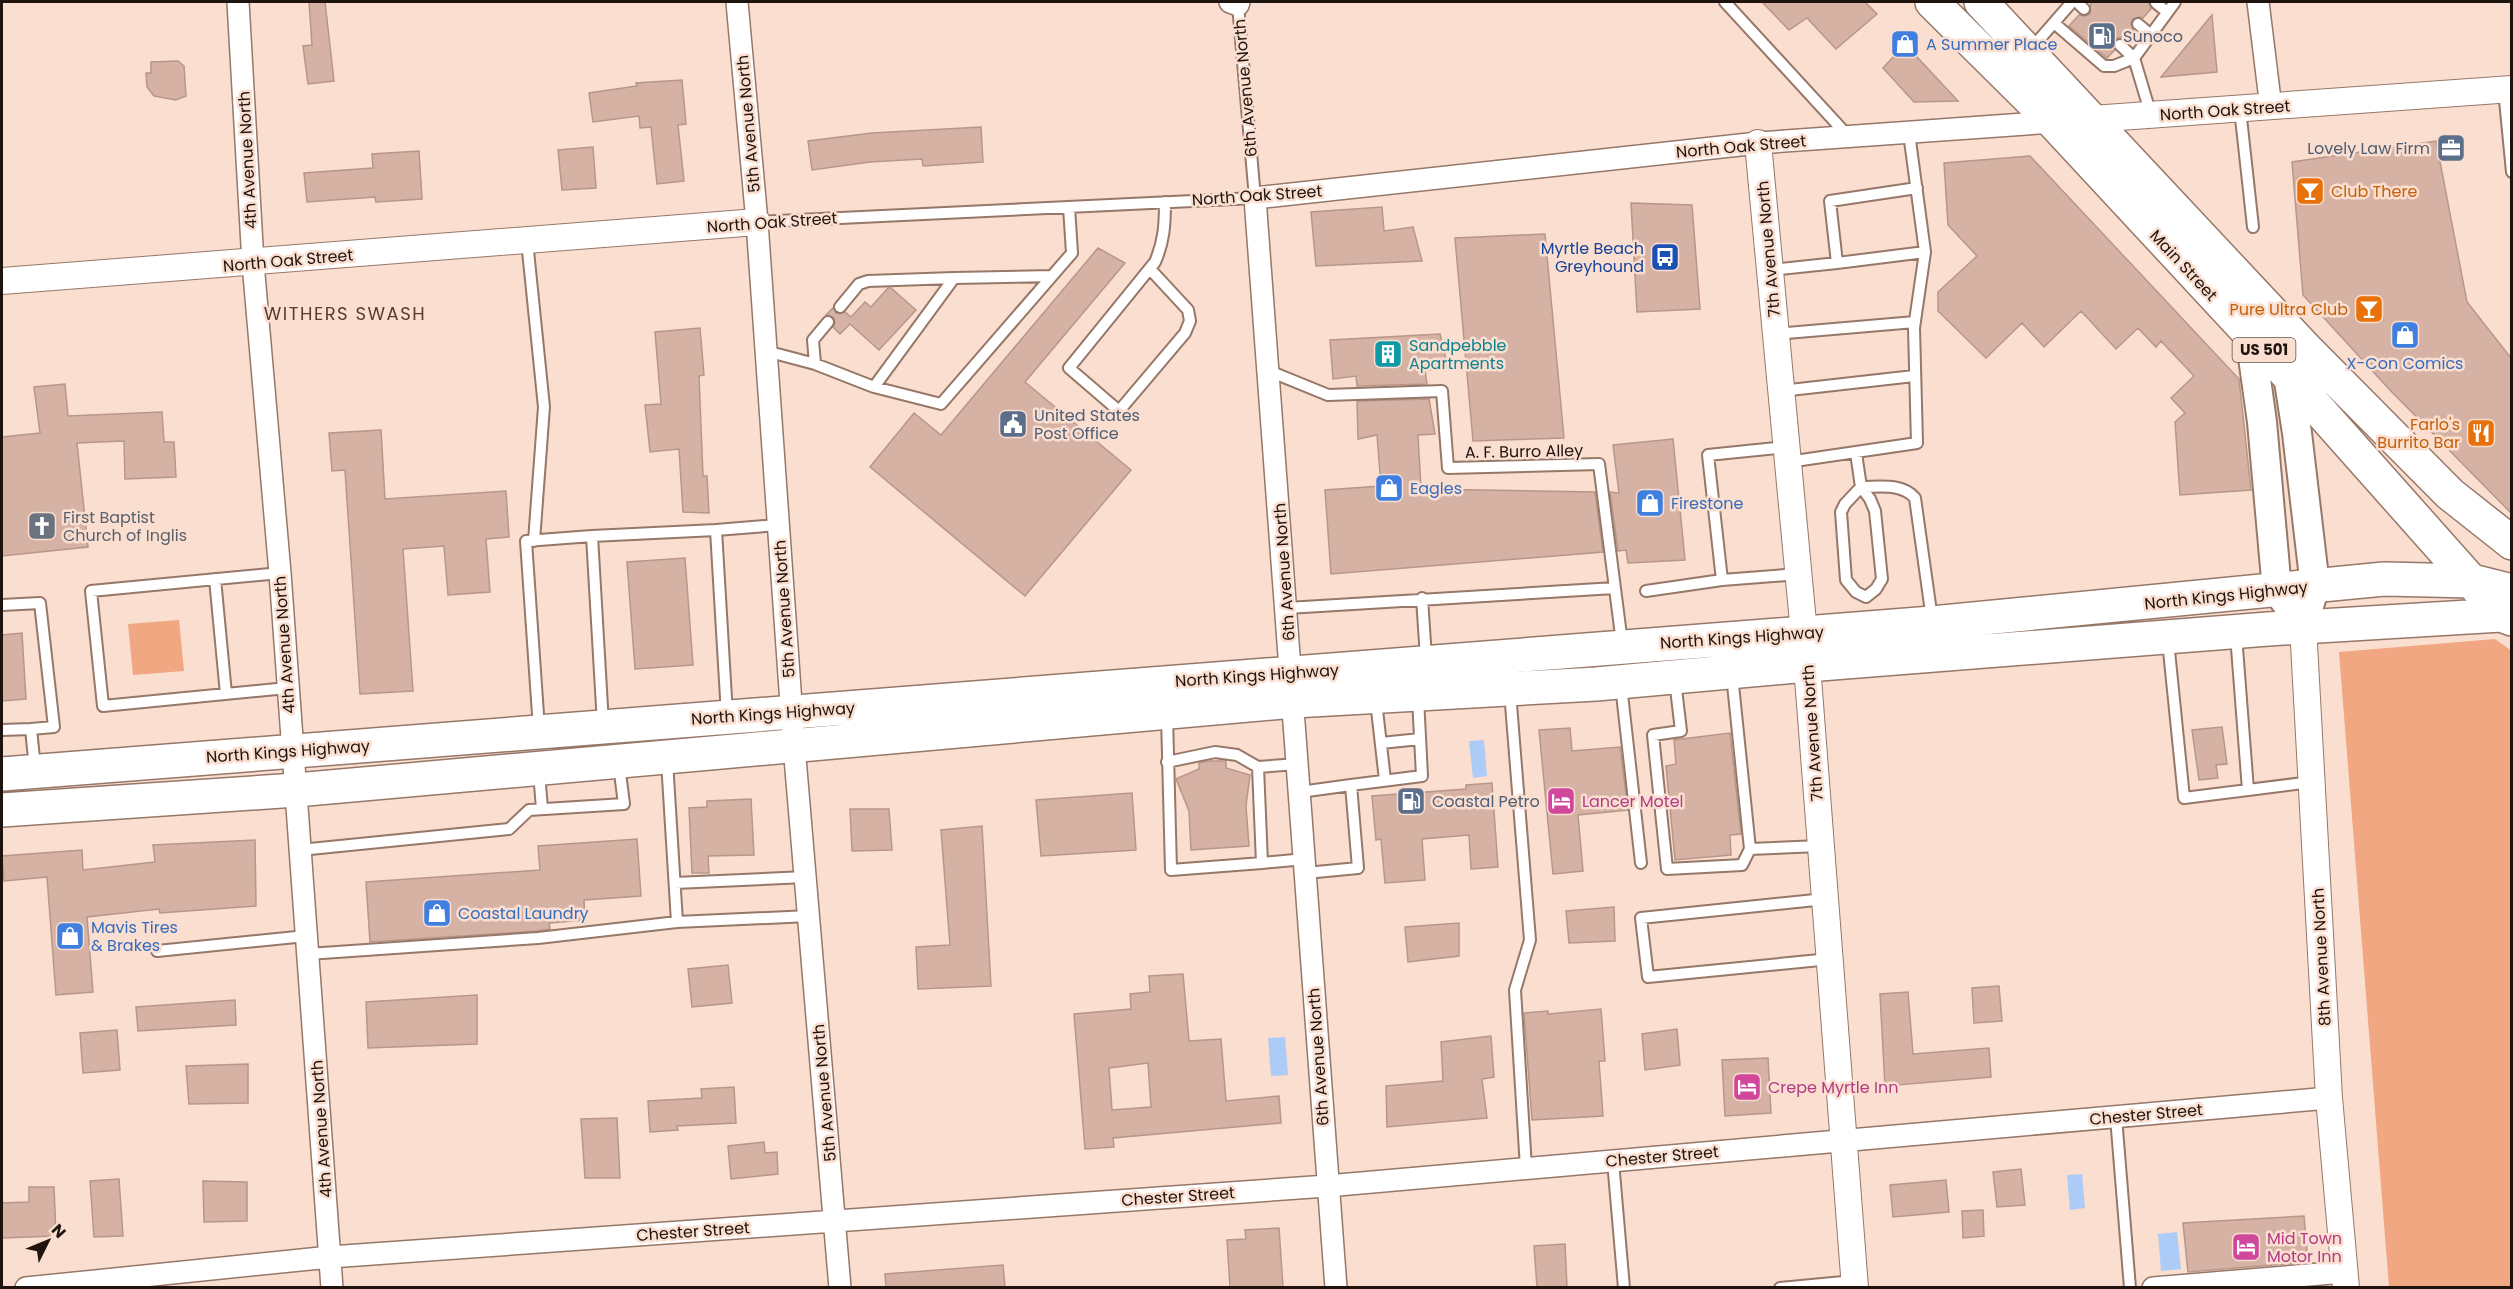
<svg xmlns="http://www.w3.org/2000/svg" width="2513" height="1289" font-family="Poppins,sans-serif">
	<style>
		.green { fill: #f0a782 }
		.water { fill: #accbf6 }
		.building { fill: #d5b2a4; stroke: #b89688; stroke-width: 1.5; fill-rule: evenodd }
		.lines { fill: none; stroke-linecap: round; stroke-linejoin: round }
		.service-casing { stroke: #967768; stroke-width: 14 }
		.minor-casing { stroke: #967768; stroke-width: 24 }
		.tertiary-casing { stroke: #967768; stroke-width: 28 }
		.secondary-casing { stroke: #967768; stroke-width: 32 }
		.primary-casing { stroke: #967768; stroke-width: 36 }
		.service { stroke: #fff; stroke-width: 10 }
		.minor { stroke: #fff; stroke-width: 21 }
		.tertiary { stroke: #fff; stroke-width: 26 }
		.secondary { stroke: #fff; stroke-width: 28 }
		.primary { stroke: #fff; stroke-width: 33 }
		.labels { text-anchor: middle; stroke-width: 5; stroke-linejoin: round; paint-order: stroke }
		.shield { fill: #faded0; stroke: #605048; stroke-width: 1.5 }
		.shield-label { font-size: 15px; font-weight: bold; fill: #1e130d }
		.service-label { font-size: 16px; fill: #4e5e75; stroke: #faded0; text-anchor: start }
		.shop-label { font-size: 16px; fill: #366cbe; stroke: #faded0; text-anchor: start }
		.street-label { font-size: 16px; fill: #1e130d; stroke: #faded0 }
		.food-label { font-size: 16px; fill: #c56008; stroke: #faded0; text-anchor: end }
		.transit-label { font-size: 16px; fill: #164399; stroke: #faded0; text-anchor: end }
		.culture-label { font-size: 16px; fill: #0d838f; stroke: #faded0; text-anchor: start }
		.worship-label { font-size: 16px; fill: #5b616d; stroke: #faded0; text-anchor: start }
		.hotel-label { font-size: 16px; fill: #b23c85; stroke: #faded0; text-anchor: start }
		.neighbourhood-label { font-size: 18px; letter-spacing: 1.5px; fill: #583c2e; stroke: #faded0 }
	</style>
	<rect width="100%" height="100%" fill="#faded0"/>
	<path class="green" d="M179,620L184,671L133,675L128,624Z
		M2495,639L2512,651L2511,1287H2389L2339,652Z"/>
	<path class="water" d="M1484,740L1487,776L1473,778L1469,741Z
		M1285,1037L1288,1075L1271,1076L1268,1038Z
		M2082,1174L2085,1208L2070,1210L2067,1175Z
		M2177,1232L2181,1269L2161,1271L2158,1234Z"/>
	<path class="building" d="M309,2H325L334,81L308,84L303,46L312,45Z
		M1762,2H1865L1877,14L1836,49L1807,18L1789,30Z
		M2091,2H2149L2151,9L2143,18L2139,17L2133,19L2131,23L2133,30L2125,39L2118,38L2114,40L2113,47L2115,50L2107,58L2069,26L2079,15L2085,16L2090,14Z
		M2212,15L2217,72L2161,77Z
		M1905,44L1958,101L1914,102L1883,68Z
		M178,61L184,66L186,96L176,100L154,96L147,87L146,73H151V62Z
		M682,80L686,124L678,125L684,181L657,184L651,127L640,128L639,116L593,122L589,93L637,86L636,83Z
		M981,127L983,162L923,166L922,159L870,162L812,170L808,141L872,133Z
		M2436,141L2467,302L2511,358V513L2388,388L2303,295L2292,162Z
		M593,147L596,188L562,190L558,150Z
		M419,151L422,199L376,202L375,197L307,202L304,173L373,168L372,154Z
		M2030,156L2239,379L2251,490L2180,495L2175,422L2185,413L2171,398L2194,376L2161,341L2156,347L2138,328L2116,349L2081,311L2044,347L2022,323L1986,358L1938,311V292L1977,256L1948,225L1944,163Z
		M1631,203L1692,205L1700,309L1637,312Z
		M1382,207L1384,231L1413,227L1422,261L1316,266L1311,212Z
		M1545,234L1564,438L1473,441L1455,238Z
		M1098,248L1125,263L1025,382L1131,470L1025,596L870,467L914,413L941,435Z
		M888,288H891L916,310L879,350L850,324L840,334L833,327L835,323L833,317L826,315L833,308L836,313L845,312L851,317L865,302L871,307Z
		M700,328L704,375L699,376L703,476H707L709,513L683,512L679,449L650,452L645,405L661,404L655,332Z
		M1440,334L1448,368L1425,370L1427,384L1357,386L1356,376L1333,379L1330,340Z
		M65,384L68,416L162,412L164,442H174L176,477L125,479L124,441L77,443L88,547L2,556V437L40,433L34,387Z
		M1429,399L1435,434L1418,435L1421,489L1595,492L1603,552L1331,574L1325,490L1381,486L1377,435L1358,439L1357,401Z
		M381,430L385,499L506,491L509,537L486,539L490,592L448,595L444,546L403,549L413,691L360,694L345,470L332,471L329,433Z
		M1673,439L1685,560L1628,563L1626,550L1618,551L1610,492L1619,493L1613,445Z
		M685,558L693,665L635,669L627,562Z
		M22,633L26,699L2,701V635Z
		M2222,727L2227,764L2216,765L2218,778L2199,780L2192,730Z
		M1570,728L1572,751L1620,747L1628,810L1578,815L1583,871L1553,874L1539,730Z
		M1730,733L1741,834L1730,835L1731,855L1675,860L1666,766L1676,764L1674,740Z
		M1208,761H1226V768L1250,775L1246,806L1249,846L1191,850L1189,811L1176,779L1199,769V763Z
		M1492,783L1498,867L1471,869L1469,835L1422,839L1425,880L1385,883L1381,839L1376,840L1372,796L1466,789V785Z
		M1132,793L1136,850L1041,856L1036,800Z
		M751,799L754,855L708,856L709,873H692L689,808L707,807V801Z
		M850,809H889L892,850L852,851Z
		M982,826L991,986L918,989L916,947L950,945L941,830Z
		M637,839L641,896L584,900L585,920L549,923L550,929L537,931L370,942L366,882L540,870L538,846Z
		M255,840L256,906L160,913L159,909L87,917L93,992L56,995L47,877L4,881L2,856L82,850L83,870L155,862L153,845Z
		M1614,907L1615,941L1569,943L1566,911Z
		M1459,923V956L1408,962L1405,927Z
		M728,965L732,1003L692,1007L688,969Z
		M1183,974L1189,1041L1221,1039L1226,1101L1279,1096L1281,1123L1113,1138L1114,1147L1085,1149L1074,1014L1131,1009L1130,994L1150,992L1149,976ZM1148,1063L1151,1107L1112,1110L1109,1068Z
		M1999,986L2002,1021L1974,1023L1972,988Z
		M1908,992L1913,1054L1989,1048L1991,1077L1885,1086L1880,994Z
		M477,995V1044L368,1048L366,1002Z
		M235,1000L236,1025L138,1031L136,1007Z
		M1601,1009L1605,1061H1599L1603,1116L1532,1120L1524,1013L1548,1011V1014Z
		M1677,1029L1680,1065L1645,1070L1642,1034Z
		M117,1030L120,1070L83,1073L80,1033Z
		M1491,1036L1494,1077L1482,1079L1487,1118L1387,1127L1386,1086L1443,1081L1441,1042Z
		M1768,1058L1771,1113L1725,1116L1722,1060Z
		M248,1064V1103L189,1104L186,1066Z
		M734,1087L736,1123L677,1126L678,1130L650,1132L648,1101L702,1098L701,1089Z
		M617,1118L620,1178H585L581,1119Z
		M764,1142L765,1153L777,1152L778,1174L731,1179L728,1146Z
		M2021,1169L2025,1205L1997,1207L1993,1172Z
		M119,1179L123,1236L94,1237L90,1181Z
		M1946,1180L1949,1212L1893,1217L1890,1185Z
		M203,1181L247,1182V1221L204,1222Z
		M29,1187H54L56,1236L2,1238V1203L29,1202Z
		M1983,1210L1984,1236L1963,1238L1962,1211Z
		M2304,1216L2308,1262L2188,1272L2183,1223Z
		M1279,1228L1283,1287H1230L1227,1240L1246,1239L1245,1230Z
		M1565,1244L1567,1287H1537L1534,1246Z
		M1003,1265L1005,1287H886L885,1274Z"/>
	<g class="lines">
		<g class="service-casing">
			<path id="service" d="M1725,2L1849,137
				M2077,2L2084,9
				M2156,3L2167,12
				M2054,23L2104,66H2114L2134,58L2120,45
				M2138,24L2151,35
				M2031,49L2072,2
				M2504,90L2512,172
				M2240,109L2253,227
				M2151,115L2134,58L2175,2
				M757,222L1255,198L1238,5
				M527,241L544,407L534,541
				M1837,263L1925,252
				M1150,269L1188,310L1190,321L1185,333L1119,411L1069,368L1155,262C1164,242 1165,224 1165,202
				M1770,270L1837,263L1830,201L1917,188
				M840,307L859,284L868,281L954,278
				M1776,334L1915,322
				M766,351L815,364L874,387L941,404L1072,253L1069,207
				M815,364L813,340L828,322
				M1269,371L1328,395L1442,391L1448,468L1599,464L1622,643
				M874,387L954,278L1052,276
				M1781,391L1914,376
				M1856,453L1861,487L1870,499L1875,511L1882,579L1876,589L1866,597
				M1788,462L1917,443L1914,328L1925,252L1909,133
				M716,530L778,525
				M280,573L91,591L103,706L287,688
				M215,579L226,694
				M1722,580L1799,574
				M1646,591L1722,580L1708,455L1786,447
				M1866,597L1856,592L1846,580L1841,512L1845,504L1861,487C1880,487 1902,483 1915,498L1932,619
				M1422,598L1426,658
				M2,605L40,603L54,727L31,729L35,768
				M1287,608L1615,588
				M2168,641L2184,798L2248,790L2236,635
				M1732,675L1750,849L1820,846
				M1675,680L1681,731L1653,735L1667,869L1742,865L1750,849
				M1621,685L1641,863
				M1510,692L1530,940L1515,990L1526,1168
				M1376,701L1385,780
				M1167,716L1171,870L1262,863L1258,767L1298,764
				M603,724L592,536L716,530L727,715
				M539,729L526,541L592,536
				M2,730L31,729
				M1381,743L1420,739
				M667,761L677,922L809,916
				M1167,762L1215,752L1237,755L1258,767
				M539,772L542,809
				M2248,790L2311,782
				M1300,792L1351,785
				M300,850L509,829L529,810L624,804L619,765
				M1262,863L1305,859
				M1306,873L1358,868L1351,785L1422,776L1418,698
				M675,883L806,877
				M1825,899L1641,918L1648,977L1830,959
				M157,951L306,936
				M308,954L538,938L677,922
				M2116,1117L2130,1288
				M1613,1161L1624,1288
				M1780,1288L1854,1281"/>
		</g>
		<g class="minor-casing">
			<path id="minor" d="M238,2L253,263L280,573L332,1288
				M737,2L757,222L794,746L840,1288
				M1230,2L1238,5L1239,2
				M2258,2L2271,108
				M26,1288L330,1257L1327,1186L2329,1098
				M1336,1288L1255,198L1758,143L2053,122
				M2153,1288L2344,1272"/>
		</g>
		<g class="tertiary-casing">
			<path id="tertiary" d="M2078,120L2512,89
				M1758,143L1807,665L1855,1288
				M2,281L757,222
				M2303,626L2329,1098L2346,1288"/>
		</g>
		<g class="secondary-casing">
			<path id="secondary" d="M2250,336L2262,422L2277,590L2289,607
				M2287,368L2297,433L2315,586L2303,626"/>
		</g>
		<g class="primary-casing">
			<path id="primary" d="M1932,2L2053,122L2288,375L2480,591
				M1981,2L2308,351L2450,494L2512,543
				M2,774L1932,623L2384,579L2472,581L2512,591
				M2,810L296,790L1294,701L1596,684L1807,665L2268,629L2501,615L2512,619"/>
		</g>
		<use href="#service" class="service"/>
		<use href="#minor" class="minor"/>
		<use href="#tertiary" class="tertiary"/>
		<use href="#secondary" class="secondary"/>
		<use href="#primary" class="primary"/>
	</g>
	<defs>
		<g id="fuel-square" transform="scale(1.5)"><rect x="-9" y="-9" width="18" height="18" rx="4" fill="#5c6f8a" stroke="#faded0"/><path d="M-5.5-6h7V0h2V4h1.3V-2.5L3-4.5l.8-.8L6-3V5H2.5V1h-1V6h-7ZM-4.2-4.7v3.2H.2V-4.7Z" fill="#fff"/></g>
		<g id="shop-square" transform="scale(1.5)"><rect x="-9" y="-9" width="18" height="18" rx="4" fill="#3f7fe0" stroke="#faded0"/><path d="M-5-2.5h2.3a2.7 3.5 0 0 1 5.4 0H5L5.5 6h-11ZM-1.5-2.5h3a1.5 2.3 0 0 0-3 0Z" fill="#fff"/></g>
		<g id="office-square" transform="scale(1.5)"><rect x="-9" y="-9" width="18" height="18" rx="4" fill="#5c6f8a" stroke="#faded0"/><path d="M-6-3h4V-5.5h4V-3h4V5H-6ZM-1-4.5V-3h2v-1.5ZM-6 0V1H6V0Z" fill="#fff"/></g>
		<g id="bar-square" transform="scale(1.5)"><rect x="-9" y="-9" width="18" height="18" rx="4" fill="#e8710a" stroke="#faded0"/><path d="M-6-5H6L.8 .8V4.5H3.5V6h-7V4.5H-.8V.8Z" fill="#fff"/></g>
		<g id="bus-square" transform="scale(1.5)"><rect x="-9" y="-9" width="18" height="18" rx="4" fill="#1a4fb4" stroke="#faded0"/><path d="M-5-6H5V4H4V6H2V4H-2V6H-4V4H-5ZM-3.5-4V0h7V-4ZM-3.5 1.2v1.5H-2V1.2ZM2 1.2v1.5H3.5V1.2Z" fill="#fff"/></g>
		<g id="building-square" transform="scale(1.5)"><rect x="-9" y="-9" width="18" height="18" rx="4" fill="#0f9aa8" stroke="#faded0"/><path d="M-4-6H4V6H1V3H-1V6H-4ZM-2.5-4.3h1.7v1.8h-1.7ZM.8-4.3h1.7v1.8H.8ZM-2.5-1h1.7V.8h-1.7ZM.8-1h1.7V.8H.8Z" fill="#fff"/></g>
		<g id="civic-square" transform="scale(1.5)"><rect x="-9" y="-9" width="18" height="18" rx="4" fill="#5c6f8a" stroke="#faded0"/><path d="M-.6-6.5H3V-4.5H.6V-3L4-1V1h2V6H-6V1h2V-1L-.6-3ZM-1.2 2.5V6h2.4V2.5Z" fill="#fff"/></g>
		<g id="restaurant-square" transform="scale(1.5)"><rect x="-9" y="-9" width="18" height="18" rx="4" fill="#e8710a" stroke="#faded0"/><path d="M-5-6h1v4h1v-4h1v4h1v-4h1v5L-1.5 .5V6h-2V.5L-5-1ZM5-6V6H3V1.5H1.5Q1.5-4 5-6Z" fill="#fff"/></g>
		<g id="church-square" transform="scale(1.5)"><rect x="-9" y="-9" width="18" height="18" rx="4" fill="#6b7280" stroke="#faded0"/><path d="M-1.2-6h2.4v3.5h3.3v2.4h-3.3V6h-2.4V-.1h-3.3v-2.4h3.3Z" fill="#fff"/></g>
		<g id="hotel-square" transform="scale(1.5)"><rect x="-9" y="-9" width="18" height="18" rx="4" fill="#d1479c" stroke="#faded0"/><path d="M-6-4.5h1.5V1H6V5H4.5V3h-9V5H-6ZM-4 0a1.8 1.8 0 1 1 3.6 0ZM.5 0V-2.5h3Q6-2.5 6 0Z" fill="#fff"/></g>
	</defs>
	<g fill-rule="evenodd">
		<use href="#fuel-square" x="2102" y="36"/>
		<use href="#shop-square" x="1905" y="44"/>
		<use href="#office-square" x="2451" y="148"/>
		<use href="#bar-square" x="2310" y="191"/>
		<use href="#bus-square" x="1665" y="257"/>
		<use href="#bar-square" x="2369" y="309"/>
		<use href="#shop-square" x="2405" y="335"/>
		<use href="#building-square" x="1388" y="354"/>
		<use href="#civic-square" x="1013" y="424"/>
		<use href="#restaurant-square" x="2481" y="433"/>
		<use href="#shop-square" x="1389" y="488"/>
		<use href="#shop-square" x="1650" y="503"/>
		<use href="#church-square" x="42" y="526"/>
		<use href="#fuel-square" x="1411" y="801"/>
		<use href="#hotel-square" x="1561" y="801"/>
		<use href="#shop-square" x="437" y="913"/>
		<use href="#shop-square" x="70" y="936"/>
		<use href="#hotel-square" x="1747" y="1087"/>
		<use href="#hotel-square" x="2246" y="1247"/>
	</g>
	<g class="labels">
		<rect class="shield" x="2232.5" y="338" width="63" height="24" rx="4.5"/>
		<g class="shield-label">
			<text x="2264" y="355">US 501</text>
		</g>
		<g class="service-label">
			<text x="2123" y="42">Sunoco</text>
			<text x="2430" y="154" text-anchor="end">Lovely Law Firm</text>
			<text x="1034" y="421">United States<tspan x="1034" dy="18">Post Office</tspan></text>
			<text x="1432" y="807">Coastal Petro</text>
		</g>
		<g class="shop-label">
			<text x="1926" y="50">A Summer Place</text>
			<text x="2405" y="369" text-anchor="middle">X-Con Comics</text>
			<text x="1410" y="494">Eagles</text>
			<text x="1671" y="509">Firestone</text>
			<text x="458" y="919">Coastal Laundry</text>
			<text x="91" y="933">Mavis Tires<tspan x="91" dy="18">&amp; Brakes</tspan></text>
		</g>
		<g class="street-label">
			<text transform="translate(1245 88) rotate(-95)" y="6">6th Avenue North</text>
			<text transform="translate(2225 110) rotate(-4)" y="6">North Oak Street</text>
			<text transform="translate(748 124) rotate(-95)" y="6">5th Avenue North</text>
			<text transform="translate(1741 146) rotate(-5)" y="6">North Oak Street</text>
			<text transform="translate(247 160) rotate(-93)" y="6">4th Avenue North</text>
			<text transform="translate(1257 195) rotate(-4)" y="6">North Oak Street</text>
			<text transform="translate(772 222) rotate(-4)" y="6">North Oak Street</text>
			<text transform="translate(1768 249) rotate(-95)" y="6">7th Avenue North</text>
			<text transform="translate(288 260) rotate(-5)" y="6">North Oak Street</text>
			<text transform="translate(2184 265) rotate(47)" y="6">Main Street</text>
			<text transform="translate(1524 451) rotate(-1)" y="6">A. F. Burro Alley</text>
			<text transform="translate(1284 572) rotate(-94)" y="6">6th Avenue North</text>
			<text transform="translate(2226 595) rotate(-6)" y="6">North Kings Highway</text>
			<text transform="translate(784 609) rotate(-94)" y="6">5th Avenue North</text>
			<text transform="translate(1742 637) rotate(-4)" y="6">North Kings Highway</text>
			<text transform="translate(284 645) rotate(-94)" y="6">4th Avenue North</text>
			<text transform="translate(1257 675) rotate(-4)" y="6">North Kings Highway</text>
			<text transform="translate(773 713) rotate(-4)" y="6">North Kings Highway</text>
			<text transform="translate(1812 733) rotate(-94)" y="6">7th Avenue North</text>
			<text transform="translate(288 751) rotate(-4)" y="6">North Kings Highway</text>
			<text transform="translate(2321 957) rotate(-93)" y="6">8th Avenue North</text>
			<text transform="translate(1318 1057) rotate(-94)" y="6">6th Avenue North</text>
			<text transform="translate(824 1093) rotate(-95)" y="6">5th Avenue North</text>
			<text transform="translate(2146 1114) rotate(-5)" y="6">Chester Street</text>
			<text transform="translate(321 1129) rotate(-94)" y="6">4th Avenue North</text>
			<text transform="translate(1662 1156) rotate(-5)" y="6">Chester Street</text>
			<text transform="translate(1178 1196) rotate(-4)" y="6">Chester Street</text>
			<text transform="translate(693 1231) rotate(-4)" y="6">Chester Street</text>
		</g>
		<g class="food-label">
			<text x="2331" y="197" text-anchor="start">Club There</text>
			<text x="2348" y="315">Pure Ultra Club</text>
			<text x="2460" y="430">Farlo's<tspan x="2460" dy="18">Burrito Bar</tspan></text>
		</g>
		<g class="transit-label">
			<text x="1644" y="254">Myrtle Beach<tspan x="1644" dy="18">Greyhound</tspan></text>
		</g>
		<g class="culture-label">
			<text x="1409" y="351">Sandpebble<tspan x="1409" dy="18">Apartments</tspan></text>
		</g>
		<g class="worship-label">
			<text x="63" y="523">First Baptist<tspan x="63" dy="18">Church of Inglis</tspan></text>
		</g>
		<g class="hotel-label">
			<text x="1582" y="807">Lancer Motel</text>
			<text x="1768" y="1093">Crepe Myrtle Inn</text>
			<text x="2267" y="1244">Mid Town<tspan x="2267" dy="18">Motor Inn</tspan></text>
		</g>
		<g class="neighbourhood-label">
			<text x="345" y="320">WITHERS SWASH</text>
		</g>
	</g>
	<rect width="2513" height="1289" fill="none" stroke="#1e130d" stroke-width="6"/>
	<g transform="translate(48 1241) rotate(47)" stroke="#faded0" stroke-width="4.5" paint-order="stroke">
	<path d="M0-4.5L10 22L0 15L-10 22Z" fill="#1e130d"/>
	<text y="-9" font-size="16" font-weight="bold" text-anchor="middle" fill="#1e130d">N</text>
	</g>
</svg>
